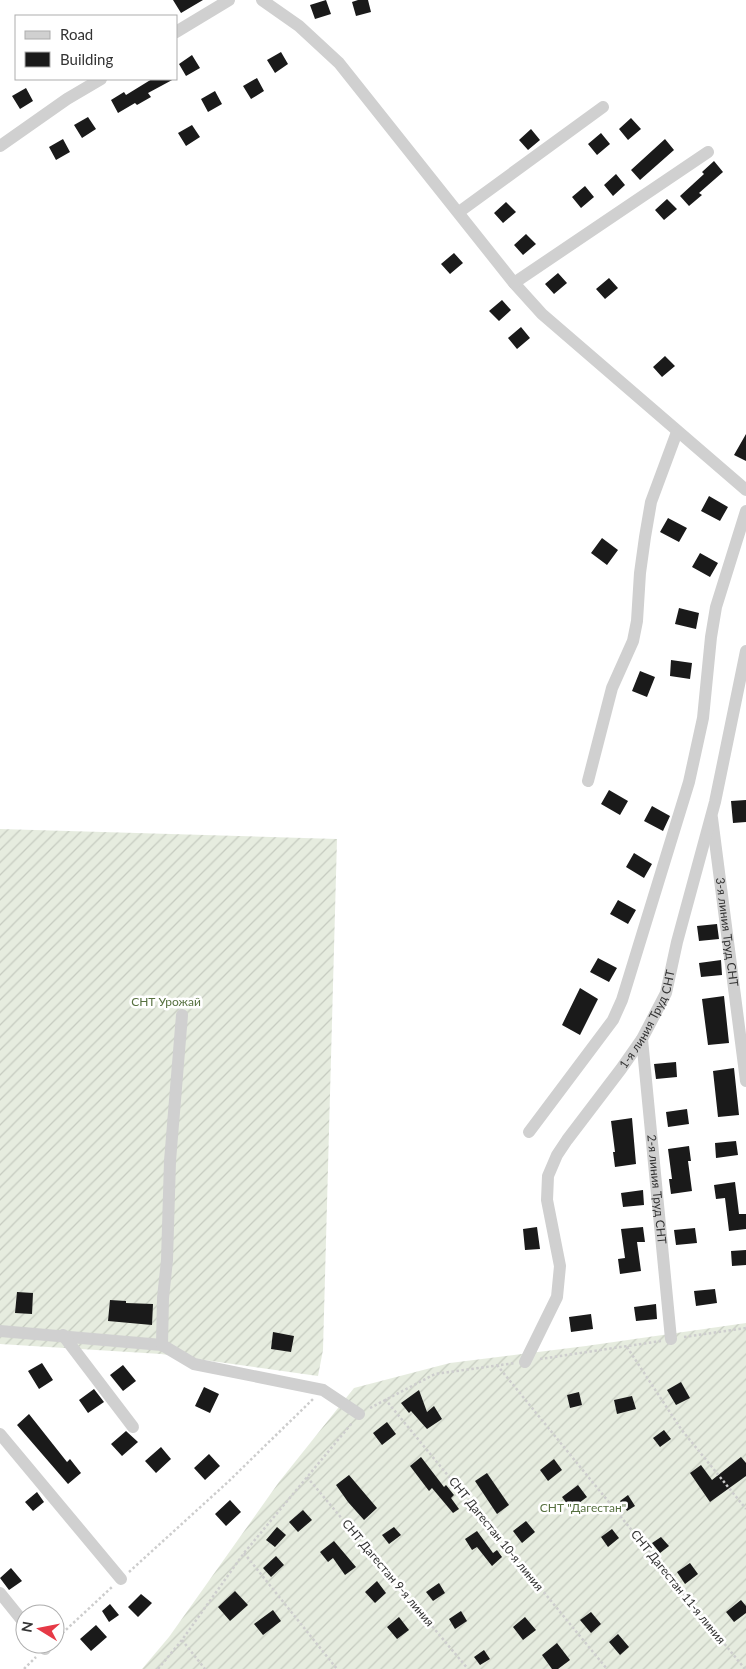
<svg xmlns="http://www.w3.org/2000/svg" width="746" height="1669" font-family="Lato,sans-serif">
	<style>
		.garden { fill: url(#garden-furrows) }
		.building { fill: #1a1a1a }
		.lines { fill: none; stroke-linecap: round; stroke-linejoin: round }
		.path { stroke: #cdcdcd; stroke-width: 2.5; stroke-dasharray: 2.5 2.5; stroke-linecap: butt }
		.minor { stroke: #d0d0d0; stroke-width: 12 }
		.labels { text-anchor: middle; stroke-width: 5; stroke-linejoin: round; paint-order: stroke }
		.street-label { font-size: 12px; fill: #333; stroke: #fff }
		.park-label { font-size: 12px; fill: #56703f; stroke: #fff }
	</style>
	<defs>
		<pattern id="garden-furrows" width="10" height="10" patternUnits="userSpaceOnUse" patternTransform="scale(1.25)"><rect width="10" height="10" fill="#e6ecdf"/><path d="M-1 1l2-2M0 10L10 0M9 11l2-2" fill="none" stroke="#c6cbc0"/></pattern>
	</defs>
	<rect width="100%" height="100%" fill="#fff"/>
	<path class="garden" d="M0,829L337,839L323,1350L318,1376L161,1354L0,1344Z
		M746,1323V1669H142L169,1637L279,1482L354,1388L450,1363L586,1346Z"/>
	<path class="building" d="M173,0H203L181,13Z
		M326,0L331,14L315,19L310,5Z
		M358,0H368L371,12L356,16L352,2Z
		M281,52L288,64L275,73L267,60Z
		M192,55L200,68L186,76L179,64Z
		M257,78L264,91L251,99L243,86Z
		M152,79H174L148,93L151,97L137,105L135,103L118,113L111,100L124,92L126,95Z
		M26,88L33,101L20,109L12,96Z
		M215,91L222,104L208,112L201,99Z
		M88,117L96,129L82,138L74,125Z
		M631,118L641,129L628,140L619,129Z
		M192,125L200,137L186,146L178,133Z
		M531,129L540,140L528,150L519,140Z
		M601,133L610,144L597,155L588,144Z
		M63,139L70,152L56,160L49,147Z
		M665,139L674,150L640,180L631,170Z
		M714,161L723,172L699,193L702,195L689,206L680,196L704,174L702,172Z
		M616,174L625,185L613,196L604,185Z
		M585,186L594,197L581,208L572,197Z
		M667,199L677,209L664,220L655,210Z
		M506,202L516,212L503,223L494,213Z
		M526,234L536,244L523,255L514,245Z
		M454,253L463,263L450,274L441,264Z
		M558,273L567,283L554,294L545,284Z
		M609,278L618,288L605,299L596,289Z
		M502,300L511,310L499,321L489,311Z
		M521,327L530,338L517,349L508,338Z
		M665,356L675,366L662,377L653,367Z
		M746,434V461L734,455Z
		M709,496L728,507L720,521L701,511Z
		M668,518L687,528L679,542L660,532Z
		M602,538L618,550L607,565L591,553Z
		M700,553L718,563L710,577L692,567Z
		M679,608L699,613L696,629L675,624Z
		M671,660L692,663L690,679L670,676Z
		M640,671L655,677L647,697L632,691Z
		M609,790L628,801L620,815L601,804Z
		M746,800V822L733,823L731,801Z
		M652,806L670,816L663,831L644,821Z
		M634,853L652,864L644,878L626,867Z
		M618,900L636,910L628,924L610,914Z
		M717,924L719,939L699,941L697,926Z
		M598,958L617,968L609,982L590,972Z
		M721,960L722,975L701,977L699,963Z
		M580,988L598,999L580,1035L562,1025Z
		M724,996L729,1043L708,1045L702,999Z
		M676,1062L677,1077L656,1079L654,1064Z
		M734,1068L739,1115L718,1117L713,1071Z
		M687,1109L689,1124L668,1127L666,1112Z
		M632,1118L636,1164L615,1167L613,1152H615L611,1121Z
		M736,1141L738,1155L716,1158L715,1143Z
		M689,1146L691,1161H688L692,1191L671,1194L669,1179H672L668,1149Z
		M735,1182L739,1214H746V1229L729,1231L725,1198L716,1199L714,1185Z
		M643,1190L644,1205L623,1207L621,1193Z
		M537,1227L540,1249L525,1250L523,1229Z
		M643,1227L645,1242H637L641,1271L620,1274L618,1259L625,1258L621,1229Z
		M695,1228L697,1243L676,1245L674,1230Z
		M746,1250V1265L732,1266L731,1251Z
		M715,1289L717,1303L696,1306L694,1291Z
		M17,1292L33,1293L32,1314L15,1313Z
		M110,1300L126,1301V1303L153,1304L152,1325L108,1321Z
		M656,1304L657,1319L636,1321L634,1307Z
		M591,1314L593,1329L571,1332L569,1317Z
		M273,1332L294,1336L291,1352L271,1349Z
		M42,1363L53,1380L39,1389L28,1371Z
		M123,1365L136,1381L123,1391L110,1375Z
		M681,1382L690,1398L676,1405L667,1390Z
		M204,1387L219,1394L210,1413L195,1406Z
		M94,1389L104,1402L88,1413L79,1400Z
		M419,1390L427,1412L434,1406L442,1419L427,1429L411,1411L409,1413L401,1403Z
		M579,1392L582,1405L570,1408L567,1395Z
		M632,1396L636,1409L617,1414L614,1400Z
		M29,1414L67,1462L70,1459L81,1473L68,1484L17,1425Z
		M387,1422L396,1434L382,1445L373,1433Z
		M664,1430L671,1439L660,1447L653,1438Z
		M126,1431L138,1442L122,1456L111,1444Z
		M161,1447L171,1459L156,1473L145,1461Z
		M209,1454L220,1466L205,1480L194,1468Z
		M421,1457L444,1487L446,1485L454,1495L451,1498L459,1509L453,1513L432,1488L429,1491L410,1466Z
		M741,1457L746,1463V1476L710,1502L690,1473L701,1465L712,1480Z
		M554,1459L562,1470L548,1481L540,1470Z
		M487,1473L509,1505L497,1514L475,1481Z
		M349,1475L377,1508L364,1520L348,1502L336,1485Z
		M578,1485L587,1497L571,1509L562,1497Z
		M37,1492L44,1502L33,1511L25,1502Z
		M628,1495L635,1506L627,1511L620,1501Z
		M230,1500L241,1512L226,1526L215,1514Z
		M303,1510L312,1520L298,1532L289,1522Z
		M526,1521L535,1532L522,1543L513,1531Z
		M277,1527L286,1535L275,1547L266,1540Z
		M394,1527L401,1535L389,1544L382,1535Z
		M612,1529L619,1538L608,1547L601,1537Z
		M477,1531L493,1553L497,1550L502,1557L492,1566L477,1547L472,1550L465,1539Z
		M661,1537L669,1546L660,1553L652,1543Z
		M334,1541L356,1567L345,1575L333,1558L328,1562L320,1552Z
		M276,1556L284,1565L271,1577L263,1568Z
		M690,1563L698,1574L685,1584L677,1572Z
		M11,1568L22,1581L9,1590L0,1578Z
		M377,1581L386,1593L375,1603L365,1592Z
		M439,1583L445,1593L433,1601L426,1592Z
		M235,1591L248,1605L230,1621L218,1607Z
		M141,1594L152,1603L138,1617L128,1607Z
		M741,1600L746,1606V1613L734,1622L726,1612Z
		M110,1604L119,1615L109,1622L102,1611Z
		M273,1610L281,1621L263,1635L254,1624Z
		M461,1611L467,1621L455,1629L449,1619Z
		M591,1612L601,1624L591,1633L580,1620Z
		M399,1617L409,1630L397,1639L387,1627Z
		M525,1617L536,1630L523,1640L513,1627Z
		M96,1625L107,1637L91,1651L80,1639Z
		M618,1634L629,1647L620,1655L609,1642Z
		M557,1643L570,1660L558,1669H552L542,1655Z
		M484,1650L490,1659L480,1665L474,1657Z"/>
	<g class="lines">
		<path class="path" d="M684,1337L746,1328
			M627,1347L681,1429L746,1509
			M540,1359L661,1341
			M497,1365L745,1669
			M385,1399L607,1669
			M370,1408L435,1374L515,1363
			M307,1477L468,1669
			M244,1553L337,1669
			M129,1572L229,1481L313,1399
			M55,1640L112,1587
			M182,1640L205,1669
			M24,1669L36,1657
			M158,1669L182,1640L244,1553L352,1423"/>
		<g class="minor">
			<path d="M262,0L299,26L339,63L514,283L542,314L746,490"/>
			<path d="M176,32L229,0"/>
			<path d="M0,146L67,99L101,79"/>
			<path d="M459,212L603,107"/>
			<path d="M514,283L708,152"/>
			<path d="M588,781L612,688L633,641L637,621L640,573L645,537L651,502L677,432"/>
			<path id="s1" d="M712,818L746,1081"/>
			<path id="s2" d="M642,1039L671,1339"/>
			<path d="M529,1132L613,1020L622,1000L689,782L703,718L711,637L716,607L746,511"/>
			<path d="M0,1331L162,1345L194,1364L323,1390L359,1414"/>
			<path d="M63,1335L133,1427"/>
			<path d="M162,1345L163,1298L167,1260L170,1161L182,1015"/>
			<path id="s3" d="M525,1362L557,1297L560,1266L547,1200L548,1176L557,1155L567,1140L621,1069L642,1039L666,993L677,942L715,802L746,651"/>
			<path d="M0,1434L121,1579"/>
			<path d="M0,1593L25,1624"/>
			<path d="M41,1644L45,1649"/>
		</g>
	</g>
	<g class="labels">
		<g class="street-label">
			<text dy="4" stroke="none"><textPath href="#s1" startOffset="115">3-я линия Труд СНТ</textPath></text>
			<text dy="4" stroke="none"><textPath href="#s3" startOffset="382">1-я линия Труд СНТ</textPath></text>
			<text dy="4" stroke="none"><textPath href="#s2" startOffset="151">2-я линия Труд СНТ</textPath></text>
			<text transform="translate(496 1534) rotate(51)" y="4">СНТ Дагестан 10-я линия</text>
			<text transform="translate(388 1573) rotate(50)" y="4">СНТ Дагестан 9-я линия</text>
			<text transform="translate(678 1587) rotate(51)" y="4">СНТ Дагестан 11-я линия</text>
		</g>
		<g class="park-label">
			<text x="166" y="1006">СНТ Урожай</text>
			<text x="583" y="1512">СНТ "Дагестан"</text>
		</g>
	</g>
	<rect x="15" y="15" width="162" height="65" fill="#ffffff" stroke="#adadad"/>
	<rect x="25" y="31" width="25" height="8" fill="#d0d0d0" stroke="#adadad"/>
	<text x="60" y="40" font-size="15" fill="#333333">Road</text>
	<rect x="25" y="52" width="25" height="15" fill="#1a1a1a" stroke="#adadad"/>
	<text x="60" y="65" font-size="15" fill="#333333">Building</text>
	<g transform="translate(40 1629) rotate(280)"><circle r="24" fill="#ffffff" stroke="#adadad"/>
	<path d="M0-4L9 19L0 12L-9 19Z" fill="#e63946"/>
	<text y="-8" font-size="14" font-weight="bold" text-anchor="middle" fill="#333333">N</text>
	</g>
</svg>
